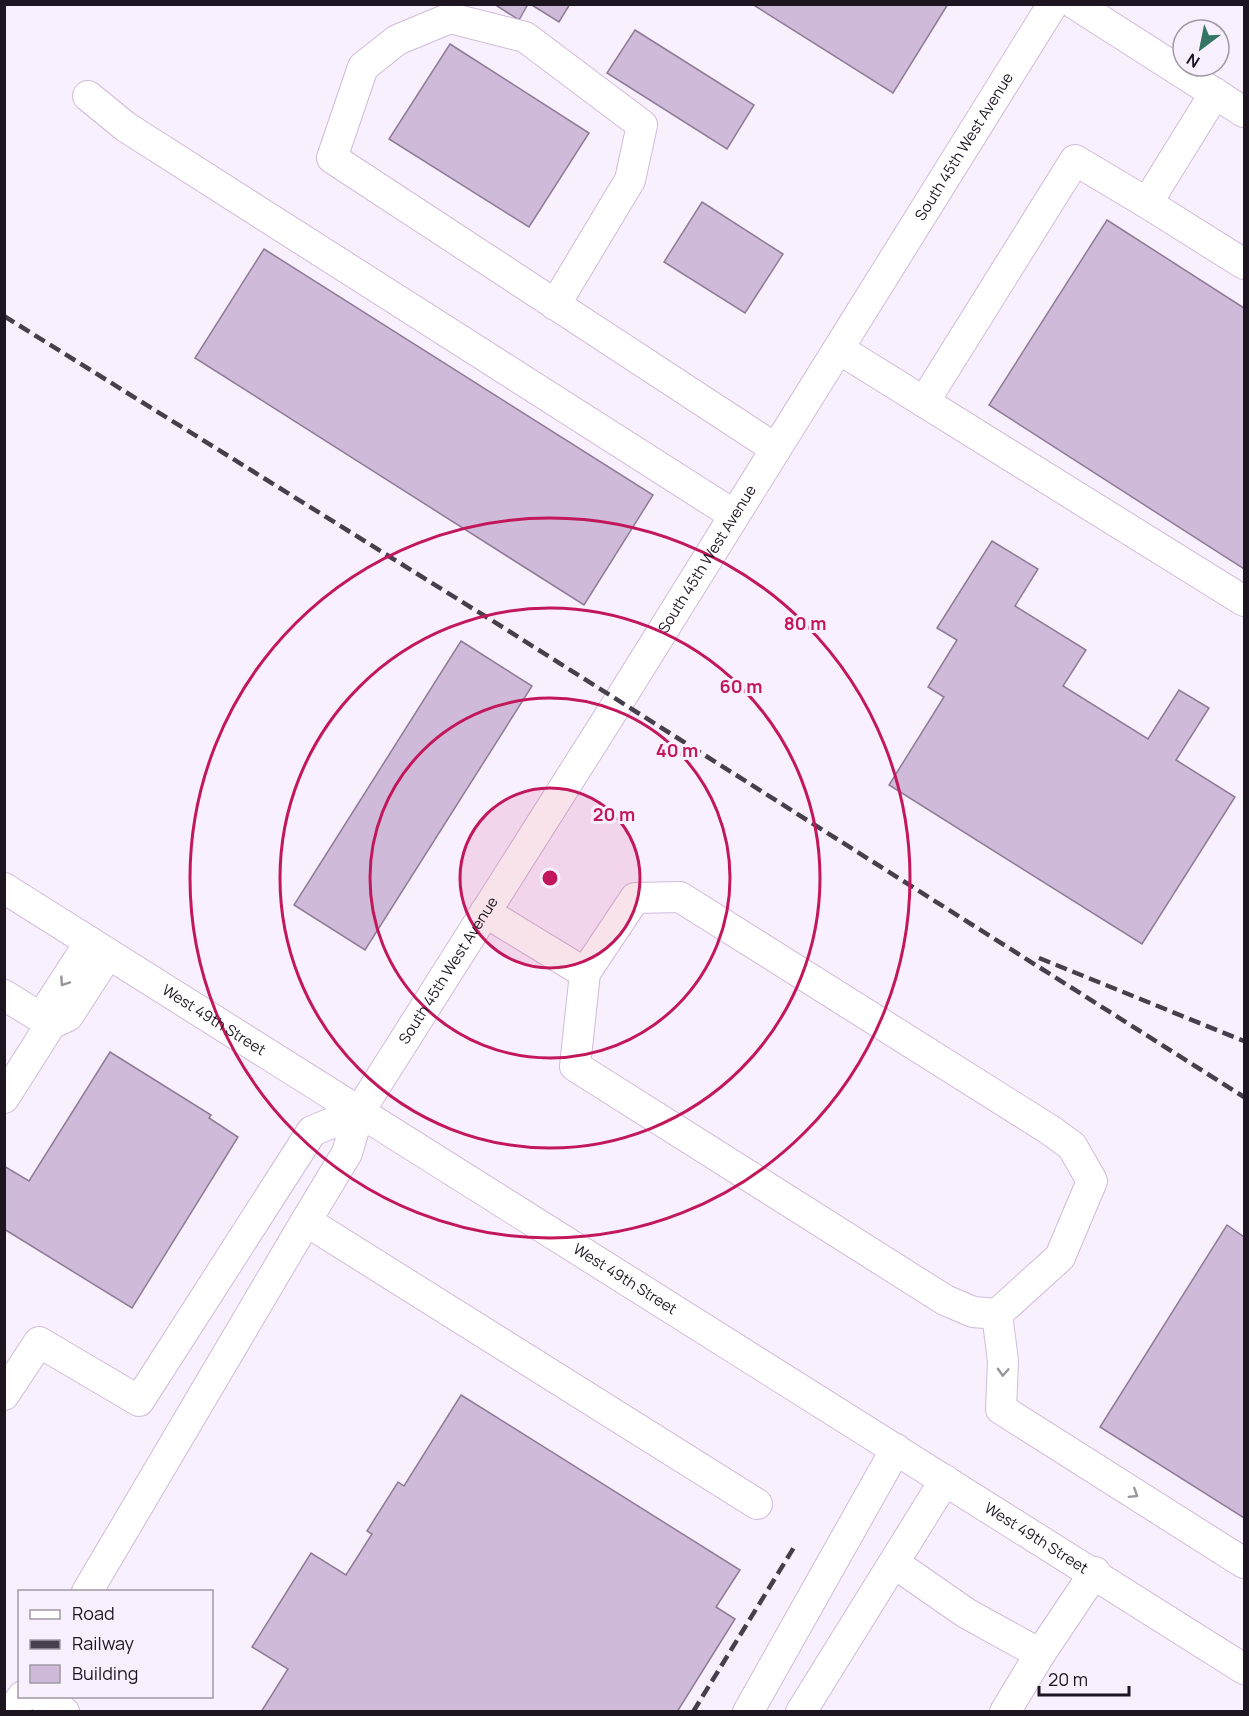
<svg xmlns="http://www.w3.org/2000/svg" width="1249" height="1716" font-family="Manrope,sans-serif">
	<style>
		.building { fill: #cfbad9; stroke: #8f7b98; stroke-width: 1.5 }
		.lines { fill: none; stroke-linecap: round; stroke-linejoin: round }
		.minor-casing { stroke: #d1bbdb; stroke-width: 32 }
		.minor { stroke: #fff; stroke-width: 30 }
		.rail { stroke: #473f4b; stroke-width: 4.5; stroke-dasharray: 12 6; stroke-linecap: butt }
		.oneway { stroke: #99969b }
		.ring { fill: none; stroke: #c2185b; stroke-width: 3 }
		.labels { text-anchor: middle; stroke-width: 6; stroke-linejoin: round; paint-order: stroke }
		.street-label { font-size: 15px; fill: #1d1520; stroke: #f9f0fe }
		.centre { fill: #c2185b; stroke: #f9f0fe; stroke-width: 3 }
		.ring-label { font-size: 18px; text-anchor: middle; font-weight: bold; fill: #c2185b; stroke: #f9f0fe; stroke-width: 6; stroke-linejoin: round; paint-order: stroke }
	</style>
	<rect width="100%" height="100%" fill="#f9f0fe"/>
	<path class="building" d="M494,4H528L519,20Z
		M530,4H570L559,22Z
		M752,4H948L893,93Z
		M635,30L754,105L727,149L607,73Z
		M450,44L589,133L529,227L389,139Z
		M702,202L783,254L745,313L664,262Z
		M1107,220L1244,308V569L989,405Z
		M264,249L653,495L584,605L195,358Z
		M992,541L1038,569L1015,606L1086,650L1063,686L1148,739L1179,690L1209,708L1176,760L1235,797L1142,944L889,785L944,697L928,687L957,640L937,628Z
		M461,641L532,686L365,950L294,905Z
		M110,1052L211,1115L209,1118L238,1137L132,1308L4,1229V1166L29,1181Z
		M1227,1225L1244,1237V1518L1100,1427Z
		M461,1395L740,1570L716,1607L735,1619L677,1712H261L288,1669L252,1647L311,1553L346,1575L372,1534L367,1531L398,1482L404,1486Z"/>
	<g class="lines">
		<g class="minor-casing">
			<g id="minor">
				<path d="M1075,4L1244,112"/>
				<path d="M88,96L126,127L734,515"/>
				<path d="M1147,203L1244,264"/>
				<path d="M555,305L630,180L642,125L525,37L450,18L397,40L363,67L332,158L776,449"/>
				<path d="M839,349L1244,601"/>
				<path d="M924,402L1075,160L1147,203L1215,93"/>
				<path id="s1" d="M4,888L1244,1669"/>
				<path d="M680,897L1050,1130L1072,1146L1092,1181L1060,1257L997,1314L973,1312L945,1300L575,1066L585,973L635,898Z"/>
				<path d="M485,912L585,973"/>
				<path d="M4,995L51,1024"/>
				<path d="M51,1024L50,1004L90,942"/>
				<path d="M4,1098L51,1024L68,1016L108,954"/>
				<path d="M997,1314L1003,1361L1001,1409L1244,1563"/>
				<path d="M4,1395L39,1342L139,1401L312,1131L359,1112"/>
				<path id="s2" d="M757,1504L306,1221L347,1153L359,1112L619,701L1053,4"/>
				<path d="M894,1563L966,1613L1040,1654L1095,1572"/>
				<path d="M87,1592L306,1221"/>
				<path d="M40,1696L64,1712"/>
				<path d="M11,1712L23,1696"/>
				<path d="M748,1712L896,1449"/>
				<path d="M801,1712L945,1480"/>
				<path d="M1005,1712L1040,1654"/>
			</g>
		</g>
		<use href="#minor" class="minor"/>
		<path class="rail" d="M4,316L504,628L1244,1097
			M1039,958L1244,1041
			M693,1712L796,1544"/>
	</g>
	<defs><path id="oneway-chevron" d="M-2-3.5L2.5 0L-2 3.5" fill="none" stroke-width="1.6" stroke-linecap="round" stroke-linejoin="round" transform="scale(1.5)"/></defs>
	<g class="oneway">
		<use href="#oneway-chevron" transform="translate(64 982) rotate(124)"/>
		<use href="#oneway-chevron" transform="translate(1003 1372) rotate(93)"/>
		<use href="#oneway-chevron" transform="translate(1134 1494) rotate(32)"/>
	</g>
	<circle cx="550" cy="878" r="90" fill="#c2185b" fill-opacity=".12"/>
	<g class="ring">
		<circle cx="550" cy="878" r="90"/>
		<circle cx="550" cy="878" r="180"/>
		<circle cx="550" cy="878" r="270"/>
		<circle cx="550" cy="878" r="360"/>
	</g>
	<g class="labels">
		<g class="street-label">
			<text dy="5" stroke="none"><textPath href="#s2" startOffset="1794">South 45th West Avenue</textPath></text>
			<text dy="5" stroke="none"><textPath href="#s2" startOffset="1308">South 45th West Avenue</textPath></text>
			<text dy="5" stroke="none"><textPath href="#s2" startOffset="822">South 45th West Avenue</textPath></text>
			<text dy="5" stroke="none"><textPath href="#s1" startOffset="248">West 49th Street</textPath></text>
			<text dy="5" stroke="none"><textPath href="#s1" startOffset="734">West 49th Street</textPath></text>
			<text dy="5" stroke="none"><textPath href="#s1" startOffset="1220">West 49th Street</textPath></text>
		</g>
	</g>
	<circle cx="550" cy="878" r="9" class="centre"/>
	<g class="ring-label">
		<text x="805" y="630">80 m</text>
		<text x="741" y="693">60 m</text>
		<text x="677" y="757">40 m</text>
		<text x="614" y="821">20 m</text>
	</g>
	<rect width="1249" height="1716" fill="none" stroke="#1d1520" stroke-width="12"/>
	<rect x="18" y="1590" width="195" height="108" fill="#f9f0fe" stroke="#a198a5" stroke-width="1.5"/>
	<rect x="30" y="1610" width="30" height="9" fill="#ffffff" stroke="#a198a5" stroke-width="1.5"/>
	<text x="72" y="1620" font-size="18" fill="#1d1520">Road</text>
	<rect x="30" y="1640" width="30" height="9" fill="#473f4b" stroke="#a198a5" stroke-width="1.5"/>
	<text x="72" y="1650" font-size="18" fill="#1d1520">Railway</text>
	<rect x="30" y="1665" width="30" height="18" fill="#cfbad9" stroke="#a198a5" stroke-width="1.5"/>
	<text x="72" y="1680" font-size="18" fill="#1d1520">Building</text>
	<g transform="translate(1201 48) rotate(212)"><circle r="28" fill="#f9f0fe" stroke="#a198a5" stroke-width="1.5"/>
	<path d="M0-4.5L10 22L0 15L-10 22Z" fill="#347564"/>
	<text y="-9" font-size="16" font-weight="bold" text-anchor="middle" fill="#1d1520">N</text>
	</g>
	<path d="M1039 1686v9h90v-9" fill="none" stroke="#1d1520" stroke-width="3"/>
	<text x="1048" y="1686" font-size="18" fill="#1d1520" stroke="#f9f0fe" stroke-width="4.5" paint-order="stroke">20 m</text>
</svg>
